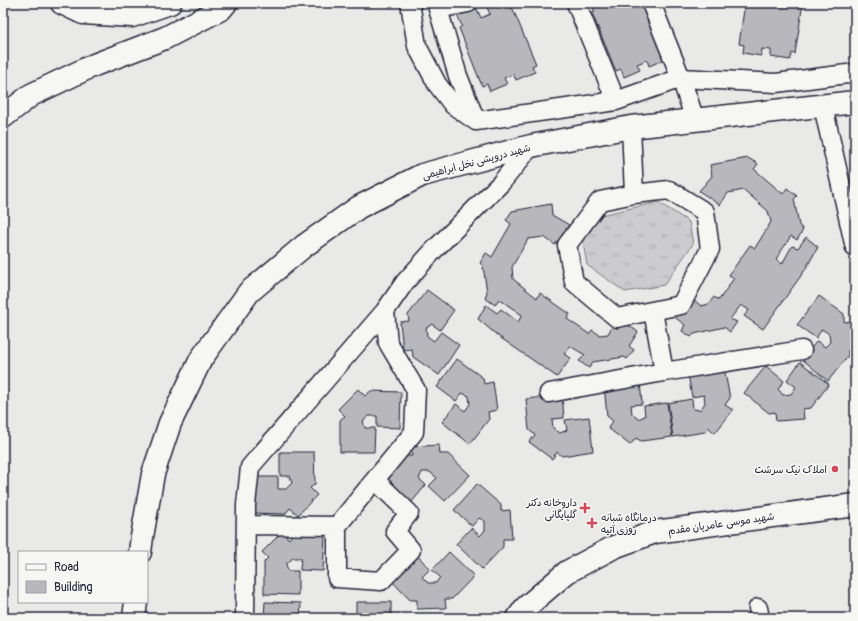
<svg xmlns="http://www.w3.org/2000/svg" width="858" height="621" font-family="Pangolin,'Playpen Sans Arabic',sans-serif">
	<style>
		.grass { fill: url(#grass-tufts); stroke: #777784 }
		.building { fill: #b8b8bc; stroke: #22223b }
		.lines { fill: none; stroke-linecap: round; stroke-linejoin: round }
		.street-casing { stroke: #22223b; stroke-width: 21 }
		.secondary-casing { stroke: #22223b; stroke-width: 25 }
		.highway-casing { stroke: #22223b; stroke-width: 25 }
		.street { stroke: #f6f6f2; stroke-width: 18 }
		.secondary { stroke: #f6f6f2; stroke-width: 22 }
		.highway { stroke: #f6f6f2; stroke-width: 22 }
		.poi-dot { fill: #d1495b; stroke: #f6f6f2; stroke-width: 1.5 }
		.labels { text-anchor: middle; stroke-width: 3.5; stroke-linejoin: round; paint-order: stroke }
		.street-label { font-size: 10px; fill: #22223b; stroke: #f6f6f2 }
		.poi-label { font-size: 10px; fill: #22223b; stroke: #f6f6f2; text-anchor: end }
	</style>
	<defs>
		<pattern id="grass-tufts" width="24" height="20" patternUnits="userSpaceOnUse"><rect width="24" height="20" fill="#ccccce"/><path d="M3 7l-1-3M5 7V3M7 7l1-3M15 17l-1-3M17 17v-4M19 17l1-3" fill="none" stroke="#afafb2"/></pattern>
	</defs>
	<rect width="100%" height="100%" fill="#e9e9e7"/>
	<filter id="ink" filterUnits="userSpaceOnUse"><feTurbulence type="fractalNoise" baseFrequency=".025" numOctaves="2"/><feDisplacementMap in="SourceGraphic" scale="8" xChannelSelector="R" yChannelSelector="G"/><feConvolveMatrix kernelMatrix="1 2 1 2 8 2 1 2 1" color-interpolation-filters="sRGB"/></filter>
	<g filter="url(#ink)">
		<path class="grass" d="M658,202L689,222L693,244L664,285L625,292L587,265L583,242L601,215Z"/>
		<path class="building" d="M492,3H507L509,8L512,7L536,64L532,66L535,72L516,80L513,74L504,78L507,84L490,91L487,84L482,86L459,28L462,26L457,15L476,7L481,18L490,14L486,5Z
			M591,3H650L668,58L649,66L647,60L637,64L640,70L624,77L621,69L616,71L592,13L595,12Z
			M745,3H803L795,54L792,53L790,60L771,57V50L762,49L761,56L743,53L744,45L739,44Z
			M748,158L758,164L754,169L783,194L787,188L797,196L794,199L799,225L803,230L797,240L791,236L776,259L782,264L792,246L798,248L806,237L818,247L805,270L763,329L744,316L749,310L741,305L730,319L737,322L730,332L724,327L694,334L691,337L682,331L685,325L672,315L687,294L701,306L709,304L714,297L719,300L734,278L729,275L750,245L755,248L771,222L768,211L744,190L728,193L720,205L699,191L712,176L710,165Z
			M551,204L552,215L569,225L555,245L544,237L528,239L512,267L513,279L537,298L540,293L570,314L567,319L589,334L592,330L600,335L608,334L617,317L638,332L629,346L634,350L627,359L624,357L593,362L589,368L579,361L585,355L570,346L564,354L571,358L557,377L498,336L478,319L486,305L497,313L501,309L518,322L522,315L499,299L495,305L485,298L487,292L483,266L480,263L486,253L492,257L511,224L506,220L512,211Z
			M427,290L454,310L440,330L432,324L426,328L427,336L434,341L441,332L459,345L439,375L413,357L412,349L403,350L400,322L409,321L408,315Z
			M819,296L844,314V322L854,321L855,349L848,350V356L828,381L802,359L817,341L825,347L830,342L829,334L822,329L816,338L797,325Z
			M457,359L483,378L484,384L493,382L497,410L488,412L489,419L470,444L442,422L456,404L465,411L470,404L469,396L462,393L456,401L437,387Z
			M800,362L829,384L811,408L803,409L804,419L776,421L775,412L769,413L744,393L766,366L784,381L778,389L783,395L791,394L796,387L787,380Z
			M724,368L730,398L725,405L733,410L715,433L708,427L705,432L673,437L668,403L692,399L693,409L700,410L705,403L704,395L692,397L688,374Z
			M640,381L642,404L631,405L632,414L638,419L645,416L644,406L667,403L672,437L641,441L636,438L630,445L608,428L613,421L607,416L604,385Z
			M358,389L365,396L371,391L401,392L400,428L377,427V416H369L363,421L365,428H375L374,452H340V420L345,416L338,409Z
			M562,395L564,418L552,419L553,428L560,433L567,430L565,420L589,417L593,451L562,456L557,452L552,459L529,442L535,435L529,430L526,399Z
			M439,445L440,454H448L470,475L445,501L429,486L437,478L430,472H422L419,479L426,485L411,503L385,480L406,456H412L411,447Z
			M280,452H314L315,484L310,488L317,495L298,515L290,508L285,514L254,513L255,477H278V489H286L292,483L290,476H280Z
			M477,484L501,505V511L510,510L512,539H503V547L482,569L456,544L471,528L480,536L485,530V521L479,518L472,526L454,510Z
			M282,532L289,539L294,533L325,535L323,571L300,570L301,558H293L286,564L288,571H298V595L264,594V562L268,558L262,552Z
			M414,552L430,569L422,577L428,583H436L440,577L432,570L449,552L474,576L452,599H445L446,608L417,609V600H410L388,577Z
			M265,602L301,603L300,618H264Z
			M356,602H391V618H356Z"/>
		<g class="lines">
			<g class="street-casing">
				<path id="street" d="M410,3L417,46L437,84L453,105L476,121L616,101L681,78L776,83L855,73
					M468,3L438,9L458,76L476,121
					M576,3L616,101
					M651,3L681,78L695,120
					M823,106L855,248
					M631,127L634,194
					M669,190L705,212L710,249L681,305L617,318L574,282L567,245L600,201L634,194Z
					M653,311L664,372
					M549,393L664,372L802,350
					M375,480L409,513L395,531L411,550L381,581L337,578V526L414,432L416,390L388,343L385,311L405,282L434,250L501,183L531,146
					M246,525L337,526
					M758,608L760,618
					M245,618L246,505L250,467L385,311"/>
			</g>
			<g class="secondary-casing">
				<path id="secondary" d="M140,552L142,537L153,474L170,423L201,359L249,292L304,246L359,207L422,175L531,146L631,127L855,102
					M134,618L136,602
					M518,618L525,608L567,572L614,547L655,532L855,505"/>
			</g>
			<g class="highway-casing">
				<path id="highway" d="M62,3L83,13L132,16L170,3
					M3,117L31,95L94,65L165,38L221,9L226,3"/>
			</g>
			<use href="#street" class="street"/>
			<use href="#secondary" class="secondary"/>
			<use href="#highway" class="highway"/>
		</g>
	</g>
	<g class="poi-dot">
		<circle cx="835" cy="469" r="4"/>
		<path d="M583 502h4v4h4v4h-4v4h-4v-4h-4v-4h4z"/>
		<path d="M590 517h4v4h4v4h-4v4h-4v-4h-4v-4h4z"/>
	</g>
	<g class="labels">
		<g class="street-label">
			<text transform="translate(476 161) rotate(-15)" y="4">شهید درویشی نخل ابراهیمی</text>
			<text transform="translate(721 523) rotate(-8)" y="4">شهید موسی عامریان مقدم</text>
		</g>
		<g class="poi-label">
			<text x="827" y="473">املاک نیک سرشت</text>
			<text x="577" y="506">داروخانه دکتر<tspan x="577" dy="12">گلپایگانی</tspan></text>
			<text x="601" y="521" text-anchor="start">درمانگاه شبانه<tspan x="601" dy="12">روزی آتیه</tspan></text>
		</g>
	</g>
	<rect width="858" height="621" fill="none" stroke="#f6f6f2" stroke-width="16"/>
	<rect x="8" y="8" width="842" height="605" fill="none" stroke="#22223b" stroke-width="1.5" filter="url(#ink)"/>
	<rect x="18" y="551" width="130" height="52" fill="#f6f6f2" stroke="#a1a1a9"/>
	<rect x="26" y="564" width="20" height="6" fill="#f6f6f2" stroke="#a1a1a9"/>
	<text x="54" y="571" font-size="12" fill="#22223b">Road</text>
	<rect x="26" y="581" width="20" height="12" fill="#b8b8bc" stroke="#a1a1a9"/>
	<text x="54" y="591" font-size="12" fill="#22223b">Building</text>
</svg>
